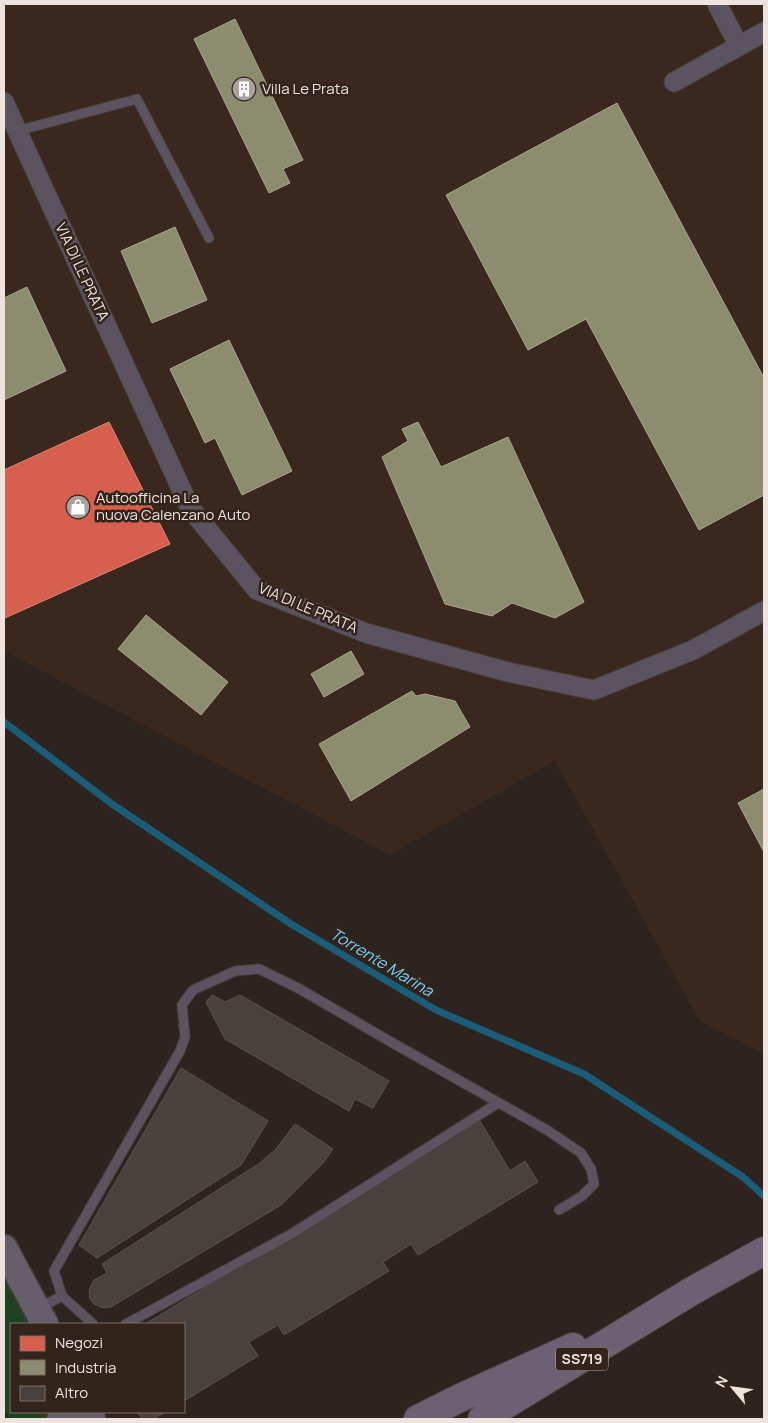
<svg xmlns="http://www.w3.org/2000/svg" width="768" height="1423" font-family="Manrope,sans-serif">
	<style>
		.built { fill: #3a271d }
		.green { fill: #1f4221 }
		.shops { fill: #d6604d; stroke: #dd8778 }
		.industry { fill: #8c8c6e; stroke: #a9a690 }
		.lines { fill: none; stroke-linecap: round; stroke-linejoin: round }
		.stream { stroke: #1b5c76; stroke-width: 7 }
		.building { fill: #49413d; stroke: #5b5350 }
		.lane-casing { stroke: #47403b; stroke-width: 11 }
		.street-casing { stroke: #47403b; stroke-width: 21 }
		.secondary-casing { stroke: #47403b; stroke-width: 29 }
		.highway-casing { stroke: #47403b; stroke-width: 30 }
		.lane { stroke: #5b5460; stroke-width: 9 }
		.street { stroke: #5b5460; stroke-width: 19 }
		.secondary { stroke: #675e6c; stroke-width: 26 }
		.highway { stroke: #6d6072; stroke-width: 28 }
		.labels { text-anchor: middle; stroke-width: 5; stroke-linejoin: round; paint-order: stroke }
		.shield { fill: #32231b; stroke: #b6a9a4; stroke-width: 1 }
		.shield-label { font-size: 14px; font-weight: bold; fill: #eee3de }
		.poi-label { font-size: 15px; fill: #eee3de; stroke: #32231b; text-anchor: start }
		.street-label { font-size: 15px; fill: #eee3de; stroke: #32231b }
		.water-label { font-size: 16px; font-style: italic; fill: #72d0f8; stroke: #32231b }
	</style>
	<rect width="100%" height="100%" fill="#2d2420"/>
	<path class="built" d="M4,4H764V1054L700,1021L555,761L390,855L4,651Z"/>
	<path class="green" d="M4,1266L35,1324H11V1412H56L47,1419H12L4,1413Z"/>
	<path class="shops" d="M109,422L170,544L5,618L4,616V470Z"/>
	<path class="industry" d="M235,19L303,160L283,169L290,183L269,193L194,39Z
		M617,103L764,378V495L699,530L586,319L528,350L446,195Z
		M175,227L207,300L152,323L121,251Z
		M27,287L66,371L4,400V298Z
		M229,340L292,471L242,495L215,438L205,443L170,369Z
		M418,422L441,467L508,437L584,602L555,618L512,603L492,616L445,604L382,457L408,441L402,429Z
		M146,615L228,682L201,715L118,649Z
		M351,651L364,674L324,697L311,674Z
		M412,691L416,696L425,694L455,701L470,727L351,801L319,744Z
		M764,789V852L738,803Z"/>
	<g class="lines">
		<path class="stream" d="M4,722L112,804L291,924L436,1010L584,1074L743,1177L764,1196"/>
	</g>
	<path class="building" d="M212,995L225,1002L240,995L389,1081L373,1108L355,1099L349,1111L225,1039L206,1002Z
		M181,1068L268,1121L241,1165L97,1258L79,1245Z
		M480,1121L510,1171L525,1161L538,1182L418,1255L411,1244L383,1262L389,1271L284,1335L278,1325L249,1342L258,1356L184,1401V1324H145Z
		M295,1124L333,1149L324,1162L281,1205L111,1307L103,1308L94,1304L90,1299L89,1290L94,1280L107,1273L102,1264L260,1163L275,1150Z
		M137,1412H166L153,1419H142Z"/>
	<g class="lines">
		<g class="lane-casing">
			<path id="lane" d="M17,131L137,99L209,238
				M62,1296L93,1324
				M39,1308L62,1296L54,1271L180,1051L185,1037L182,1005L193,990L235,971L259,969L298,988L391,1042L547,1130L581,1153L591,1169L594,1184L582,1196L559,1210
				M126,1324L293,1233L498,1103"/>
		</g>
		<g class="street-casing">
			<path id="street" d="M717,4L739,46L764,32
				M674,82L739,46
				M4,102L190,508L257,590L366,633L508,672L594,690L693,650L764,611"/>
		</g>
		<g class="secondary-casing">
			<path id="secondary" d="M4,1248L45,1324
				M89,1412L92,1419
				M60,1419L66,1412"/>
		</g>
		<g class="highway-casing">
			<path id="highway" d="M418,1419L460,1398L573,1347
				M482,1419L692,1291L764,1251"/>
		</g>
		<use href="#lane" class="lane"/>
		<use href="#street" class="street"/>
		<use href="#secondary" class="secondary"/>
		<use href="#highway" class="highway"/>
	</g>
	<defs>
		<g id="building-disc" transform="scale(1.25)"><circle r="9.5" fill="#aaa09c" stroke="#32231b"/><path d="M-4-6H4V6H1V3H-1V6H-4ZM-2.5-4.3h1.7v1.8h-1.7ZM.8-4.3h1.7v1.8H.8ZM-2.5-1h1.7V.8h-1.7ZM.8-1h1.7V.8H.8Z" fill="#fff"/></g>
		<g id="shop-disc" transform="scale(1.25)"><circle r="9.5" fill="#aaa09c" stroke="#32231b"/><path d="M-5-2.5h2.3a2.7 3.5 0 0 1 5.4 0H5L5.5 6h-11ZM-1.5-2.5h3a1.5 2.3 0 0 0-3 0Z" fill="#fff"/></g>
	</defs>
	<g fill-rule="evenodd">
		<use href="#building-disc" x="244" y="89"/>
		<use href="#shop-disc" x="78" y="507"/>
	</g>
	<g class="labels">
		<rect class="shield" x="556" y="1347.5" width="52" height="23" rx="4"/>
		<g class="shield-label">
			<text x="582" y="1364">SS719</text>
		</g>
		<g class="poi-label">
			<text x="262" y="94">Villa Le Prata</text>
			<text x="96" y="503">Autoofficina La<tspan x="96" dy="17">nuova Calenzano Auto</tspan></text>
		</g>
		<g class="street-label">
			<text transform="translate(82 272) rotate(65)" y="5">VIA DI LE PRATA</text>
			<text transform="translate(308 608) rotate(23)" y="5">VIA DI LE PRATA</text>
		</g>
		<g class="water-label">
			<text transform="translate(382 962) rotate(31)" y="6">Torrente Marina</text>
		</g>
	</g>
	<rect width="768" height="1423" fill="none" stroke="#eee3de" stroke-width="10"/>
	<rect x="10" y="1323" width="175" height="90" fill="#32231b" stroke="#7d7069"/>
	<rect x="20" y="1336" width="25" height="15" fill="#d6604d" stroke="#7d7069"/>
	<text x="55" y="1348" font-size="15" fill="#eee3de">Negozi</text>
	<rect x="20" y="1360" width="25" height="15" fill="#8c8c6e" stroke="#7d7069"/>
	<text x="55" y="1373" font-size="15" fill="#eee3de">Industria</text>
	<rect x="20" y="1386" width="25" height="15" fill="#49413d" stroke="#7d7069"/>
	<text x="55" y="1398" font-size="15" fill="#eee3de">Altro</text>
	<g transform="translate(733 1388) rotate(299)" stroke="#32231b" stroke-width="4" paint-order="stroke">
	<path d="M0-4L9 19L0 12L-9 19Z" fill="#eee3de"/>
	<text y="-8" font-size="14" font-weight="bold" text-anchor="middle" fill="#eee3de">N</text>
	</g>
</svg>
